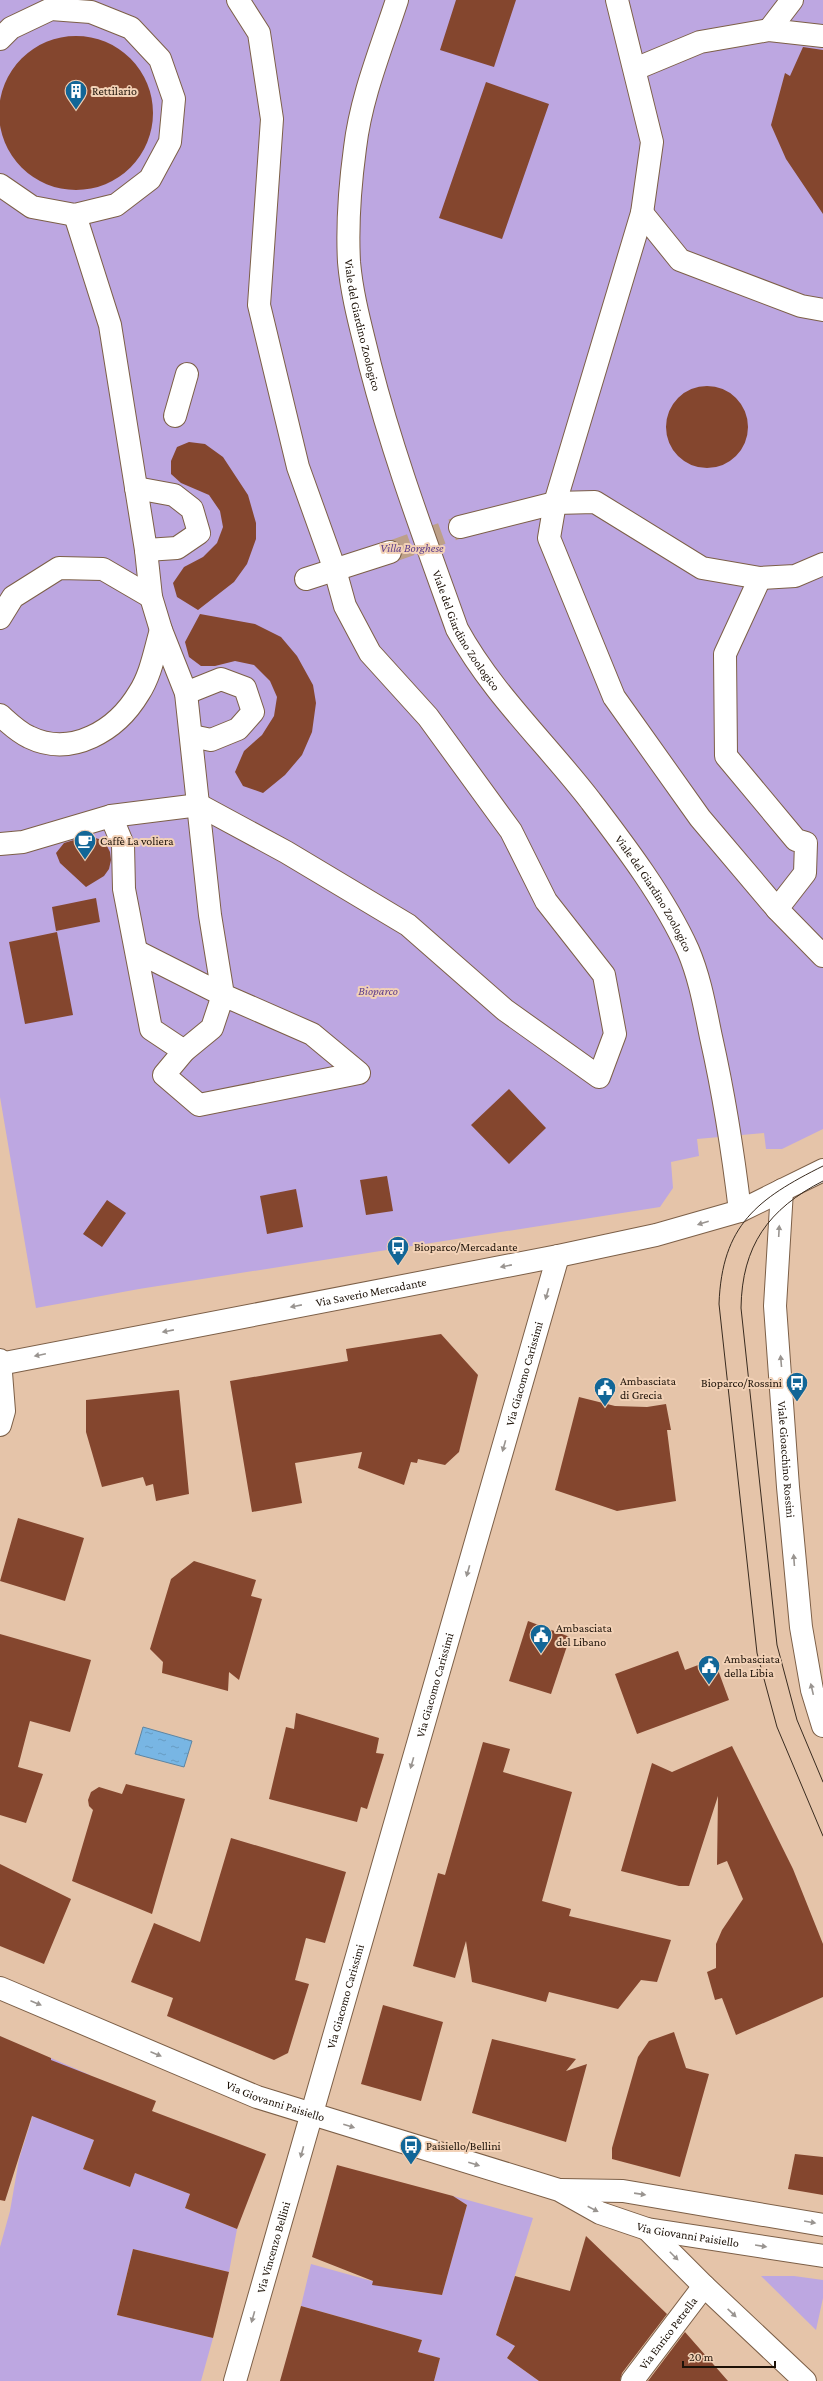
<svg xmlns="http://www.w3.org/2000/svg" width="823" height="2381" font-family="'Crimson Pro',serif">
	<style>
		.green { fill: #bda7e1 }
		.water { fill: url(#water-ripples); stroke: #5d85a2 }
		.building { fill: #84462e }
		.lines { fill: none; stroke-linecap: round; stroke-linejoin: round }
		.street-tunnel { stroke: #bda089; stroke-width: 22; stroke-dasharray: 22 11; stroke-linecap: butt }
		.street-casing { stroke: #7c5f47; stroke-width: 24 }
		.secondary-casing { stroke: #7c5f47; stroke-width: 24 }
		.street { stroke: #fff; stroke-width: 22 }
		.secondary { stroke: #fff; stroke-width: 22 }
		.tram { stroke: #392b1f; stroke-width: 1 }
		.oneway { fill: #999490 }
		.labels { text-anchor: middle; stroke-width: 4; stroke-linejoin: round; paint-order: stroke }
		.poi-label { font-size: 12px; fill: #1d1208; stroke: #f2d1b6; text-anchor: start }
		.street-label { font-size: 12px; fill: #1d1208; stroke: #f2d1b6 }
		.park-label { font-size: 12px; font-style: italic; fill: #61408c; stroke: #f2d1b6 }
	</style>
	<defs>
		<pattern id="water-ripples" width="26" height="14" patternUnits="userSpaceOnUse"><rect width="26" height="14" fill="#78b6e4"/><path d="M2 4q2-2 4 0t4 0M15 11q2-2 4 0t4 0" fill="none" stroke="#679bc2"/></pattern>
	</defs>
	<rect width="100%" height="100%" fill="#e5c4a9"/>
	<path class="green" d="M0,0H823V1129L782,1149H766L764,1133L697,1139L699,1156L671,1162L673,1188L660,1207L139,1289L36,1308L0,1097Z
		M51,2058L90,2075L69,2130L94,2140L83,2169L130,2187L135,2173L190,2194L185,2208L237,2229L229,2272L133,2249L117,2315L213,2338L201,2381H0V2247L10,2211L19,2159Z
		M453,2196L533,2218L496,2335L515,2346L507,2358L539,2381H434L440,2358L418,2352L422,2340L301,2306L311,2264L404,2290L442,2295L467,2205Z
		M761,2276H794L823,2280V2298L816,2330Z"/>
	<path class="water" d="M143,1727L192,1741L184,1767L135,1754Z"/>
	<path class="building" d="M456,0H516L494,67L440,50Z
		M-1 113a77 77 0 1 1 154 0a77 77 0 1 1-154 0Z
		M803,47L823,50V214L786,159L771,125L785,73L790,76Z
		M486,82L549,104L502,239L439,218Z
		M666 427a41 41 0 1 1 82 0a41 41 0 1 1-82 0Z
		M189,442L205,444L223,457L248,495L256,523V539L247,564L234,582L198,610L177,597L173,583L184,567L203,557L217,543L223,527L220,511L209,495L181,483L171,474V461L177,447Z
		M200,614L255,624L281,637L297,656L313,685L316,703L312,732L302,755L285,775L263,793L243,786L235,772L244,751L262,735L274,716L277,697L270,681L254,665L235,661L215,666H201L189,657L185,642Z
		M87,836L99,839L106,844L110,852L111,860L109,869L104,876L86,887L60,863L56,853L64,843Z
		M96,898L100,922L56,931L52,907Z
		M57,932L73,1015L25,1024L9,942Z
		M509,1089L546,1128L509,1164L471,1125Z
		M387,1176L393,1211L366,1215L360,1180Z
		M296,1189L303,1227L267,1234L260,1196Z
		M107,1200L126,1213L102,1247L83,1234Z
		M441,1334L478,1375L459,1452L445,1465L418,1459L417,1463L411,1462L404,1485L358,1468L362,1452L295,1463L302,1503L252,1512L230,1381L348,1361L346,1349Z
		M179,1390L189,1494L156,1501L153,1484L146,1486L143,1477L102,1487L86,1432V1400Z
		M579,1397L615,1406L647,1407L666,1404L671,1430H667L676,1501L617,1511L555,1490Z
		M18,1518L84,1538L65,1601L0,1581Z
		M194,1561L256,1580L251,1596L262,1599L239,1680L229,1672L228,1691L162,1673L163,1662L150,1649L171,1579Z
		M528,1621L570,1637L551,1694L509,1681Z
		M0,1634L91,1660L70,1732L30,1721L18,1767L43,1774L26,1823L0,1815Z
		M678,1651L685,1670L714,1659L729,1700L637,1734L615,1674Z
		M296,1713L379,1738L376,1753L384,1754L367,1809L361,1807L357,1822L269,1799L286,1727L294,1729Z
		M483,1742L510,1749L503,1772L572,1792L542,1901L571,1909L569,1916L671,1940L657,1982L641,1980L618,2009L549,1992L546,2002L472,1982L466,1941L455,1978L413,1966L438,1873L445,1875Z
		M732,1746L793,1869L823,1944V1997L736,2035L722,1998L715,2000L707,1972L716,1968V1944L722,1930L743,1899L727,1861L717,1865L718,1796L689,1886H679L621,1871L652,1763L672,1772Z
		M126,1784L185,1799L152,1914L72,1881L93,1810L89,1806L88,1800L91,1792L99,1787L122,1794Z
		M231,1838L346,1872L325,1943L306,1938L295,1980L309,1984L288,2053L274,2060L167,2016L173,1998L131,1982L154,1923L200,1942Z
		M0,1864L71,1899L44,1964L0,1946Z
		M383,2005L443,2022L421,2101L361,2084Z
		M674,2032L686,2068L709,2074L680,2177L612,2159V2148L638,2057L649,2041Z
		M0,2036L51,2058V2060L156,2101L152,2111L266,2154L237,2229L185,2208L190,2194L135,2173L130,2187L83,2169L94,2140L32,2116L5,2201L0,2200Z
		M492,2039L576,2059L566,2071L587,2064L566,2142L472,2113Z
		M795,2154L823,2157V2195L788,2189Z
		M337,2165L453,2196L467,2205L442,2295L372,2285L373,2281L312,2257Z
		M586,2236L667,2314L622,2373L620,2381H539L507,2358L515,2346L496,2335L515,2276L570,2291Z
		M133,2249L229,2272L213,2338L117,2315Z
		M301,2306L422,2340L418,2352L440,2358L434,2381H280Z
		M685,2332L728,2381H648Z"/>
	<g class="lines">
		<path class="street-tunnel" d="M390,552L460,527"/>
		<g class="street-casing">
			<g id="street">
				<path id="s1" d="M397,0C381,49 361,97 355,148C350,185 347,224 349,262C352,297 362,331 370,365C393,455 426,542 457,629C492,693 546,743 590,800C625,846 664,897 688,950C700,978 705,1008 711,1037C724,1095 733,1152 740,1211"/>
				<path d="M617,0L652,142L642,213L555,503L549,538L614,697L700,818L777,909L805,873L806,843L796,840L726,756L725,654L760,578"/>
				<path d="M769,30L792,0"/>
				<path d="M0,39L11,28L51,9L91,12L131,28L160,59L174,99L170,142L150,179L116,205L75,215L32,207L0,185"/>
				<path d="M635,69L700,42L769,30L823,36"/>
				<path d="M642,213L680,260L801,306L823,310"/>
				<path d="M75,215L110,325L146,550L151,597L161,630L186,693L210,915L223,995L212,1028L184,1051L164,1075L199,1105L359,1073L312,1034L223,995L138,952"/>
				<path d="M175,416L187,374"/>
				<path d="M136,488L174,495L192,509L199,533L177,548L146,550"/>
				<path d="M460,527L555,503L595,502L702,568L760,578L795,576L823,564"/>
				<path d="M306,579L390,552"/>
				<path d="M0,618L13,597L59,568L103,569L151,597"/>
				<path d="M186,693L221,679L245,688L253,712L238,729L211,740L192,736"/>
				<path d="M0,715C9,723 18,732 29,737C72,758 117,730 139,693C151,675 155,650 161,630"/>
				<path d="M111,816L123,845L124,889L151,1029L184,1051"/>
				<path d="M0,844L23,842L111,816L199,805L286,852L408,925L505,1010L599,1077L615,1034L604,975L546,901L511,831L428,717L370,653L345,606L335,570L298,467L259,305L272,119L259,33L238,0"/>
				<path d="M777,909L823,956"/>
				<path d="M0,1360L4,1411L0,1425"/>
				<path d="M647,2229L704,2286L805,2381"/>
				<path id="s2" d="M632,2381L704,2286"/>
			</g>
		</g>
		<g class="secondary-casing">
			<g id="secondary">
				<path id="s3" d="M782,1190L775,1306L788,1487L801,1627L812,1690L823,1726"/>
				<path id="s4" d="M0,1364L558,1256L656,1235L740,1211L823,1170"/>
				<path id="s5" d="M0,1988L257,2097L559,2190L600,2213L647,2229L823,2256"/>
				<path d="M561,2190L623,2191L823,2225"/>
				<path id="s6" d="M235,2381L558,1256"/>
			</g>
		</g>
		<use href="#street" class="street"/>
		<use href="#secondary" class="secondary"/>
		<path class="tram" d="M823,1166C757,1199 722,1225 719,1304L757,1653L777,1727L823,1836
			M823,1181C768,1209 742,1246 741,1308L777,1645L797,1720L823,1782"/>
	</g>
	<defs><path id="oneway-solid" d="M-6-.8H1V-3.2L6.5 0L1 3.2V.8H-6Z"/></defs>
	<g class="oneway">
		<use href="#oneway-solid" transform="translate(703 1223) rotate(163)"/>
		<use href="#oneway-solid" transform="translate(779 1231) rotate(-87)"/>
		<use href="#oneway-solid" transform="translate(506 1266) rotate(169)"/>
		<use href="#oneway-solid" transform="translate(547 1294) rotate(106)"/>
		<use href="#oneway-solid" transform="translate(296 1306) rotate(169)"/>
		<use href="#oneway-solid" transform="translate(168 1331) rotate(169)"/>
		<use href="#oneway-solid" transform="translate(40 1355) rotate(168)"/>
		<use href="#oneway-solid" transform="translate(781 1361) rotate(-95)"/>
		<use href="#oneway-solid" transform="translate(504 1446) rotate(106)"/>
		<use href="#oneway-solid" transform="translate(794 1560) rotate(-94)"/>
		<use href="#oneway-solid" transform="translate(468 1571) rotate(106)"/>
		<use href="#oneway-solid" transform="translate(812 1689) rotate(-103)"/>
		<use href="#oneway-solid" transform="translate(412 1763) rotate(106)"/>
		<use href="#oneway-solid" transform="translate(36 2003) rotate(23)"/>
		<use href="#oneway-solid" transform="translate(156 2054) rotate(23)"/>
		<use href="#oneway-solid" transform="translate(349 2126) rotate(17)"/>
		<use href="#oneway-solid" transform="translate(302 2152) rotate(105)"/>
		<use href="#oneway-solid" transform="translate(474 2164) rotate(17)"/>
		<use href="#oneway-solid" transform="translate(640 2194) rotate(8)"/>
		<use href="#oneway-solid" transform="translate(593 2209) rotate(27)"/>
		<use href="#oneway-solid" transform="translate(810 2222) rotate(10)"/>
		<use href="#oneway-solid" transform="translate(761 2246) rotate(9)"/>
		<use href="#oneway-solid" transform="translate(674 2256) rotate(45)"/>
		<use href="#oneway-solid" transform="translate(732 2313) rotate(43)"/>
		<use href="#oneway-solid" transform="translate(253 2317) rotate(106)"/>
	</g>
	<defs>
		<g id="building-pin" transform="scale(1.15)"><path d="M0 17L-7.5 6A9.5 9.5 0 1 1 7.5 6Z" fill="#126697" stroke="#f2d1b6"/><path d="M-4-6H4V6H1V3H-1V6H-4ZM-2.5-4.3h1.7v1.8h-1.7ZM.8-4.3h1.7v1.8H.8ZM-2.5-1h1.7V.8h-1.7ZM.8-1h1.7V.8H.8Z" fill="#fff"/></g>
		<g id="cafe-pin" transform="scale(1.15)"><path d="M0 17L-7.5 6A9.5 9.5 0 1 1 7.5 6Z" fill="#126697" stroke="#f2d1b6"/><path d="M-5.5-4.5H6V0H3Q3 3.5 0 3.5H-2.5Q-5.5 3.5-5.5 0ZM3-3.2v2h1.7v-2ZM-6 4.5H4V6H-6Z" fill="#fff"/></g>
		<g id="bus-pin" transform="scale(1.15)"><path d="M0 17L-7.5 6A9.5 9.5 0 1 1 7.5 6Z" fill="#126697" stroke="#f2d1b6"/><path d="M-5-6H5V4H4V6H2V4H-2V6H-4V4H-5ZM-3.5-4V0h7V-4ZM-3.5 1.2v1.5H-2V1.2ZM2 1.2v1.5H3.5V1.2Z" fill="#fff"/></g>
		<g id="civic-pin" transform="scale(1.15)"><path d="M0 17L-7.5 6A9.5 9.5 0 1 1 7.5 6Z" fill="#126697" stroke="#f2d1b6"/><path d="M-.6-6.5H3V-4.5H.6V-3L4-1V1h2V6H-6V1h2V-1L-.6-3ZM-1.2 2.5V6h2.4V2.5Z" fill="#fff"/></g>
	</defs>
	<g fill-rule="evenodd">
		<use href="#building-pin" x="76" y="91"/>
		<use href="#cafe-pin" x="85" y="841"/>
		<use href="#bus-pin" x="398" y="1247"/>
		<use href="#bus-pin" x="797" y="1383"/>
		<use href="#civic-pin" x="605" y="1388"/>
		<use href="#civic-pin" x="541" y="1635"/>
		<use href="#civic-pin" x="709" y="1666"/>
		<use href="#bus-pin" x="411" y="2146"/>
	</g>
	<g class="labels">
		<g class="poi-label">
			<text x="92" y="95">Rettilario</text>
			<text x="100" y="845">Caffè La voliera</text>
			<text x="414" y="1251">Bioparco/Mercadante</text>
			<text x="620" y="1385">Ambasciata<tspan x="620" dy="14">di Grecia</tspan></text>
			<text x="782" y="1387" text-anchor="end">Bioparco/Rossini</text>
			<text x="556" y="1632">Ambasciata<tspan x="556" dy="14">del Libano</tspan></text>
			<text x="724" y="1663">Ambasciata<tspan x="724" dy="14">della Libia</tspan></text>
			<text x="426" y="2150">Paisiello/Bellini</text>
		</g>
		<g class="street-label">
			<text dy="4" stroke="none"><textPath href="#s1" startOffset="333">Viale del Giardino Zoologico</textPath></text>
			<text dy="4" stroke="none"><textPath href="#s1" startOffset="657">Viale del Giardino Zoologico</textPath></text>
			<text dy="4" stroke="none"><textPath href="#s1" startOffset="982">Viale del Giardino Zoologico</textPath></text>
			<text dy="4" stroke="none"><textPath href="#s4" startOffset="378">Via Saverio Mercadante</textPath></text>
			<text dy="4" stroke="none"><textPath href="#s6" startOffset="1048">Via Giacomo Carissimi</textPath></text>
			<text dy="4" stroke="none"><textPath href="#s3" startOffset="270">Viale Gioacchino Rossini</textPath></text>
			<text dy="4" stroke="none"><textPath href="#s6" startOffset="724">Via Giacomo Carissimi</textPath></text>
			<text dy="4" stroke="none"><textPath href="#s6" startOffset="400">Via Giacomo Carissimi</textPath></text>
			<text dy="4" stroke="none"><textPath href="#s5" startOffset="298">Via Giovanni Paisiello</textPath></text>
			<text dy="4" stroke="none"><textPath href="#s5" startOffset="733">Via Giovanni Paisiello</textPath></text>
			<text dy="4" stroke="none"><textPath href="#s6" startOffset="139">Via Vincenzo Bellini</textPath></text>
			<text dy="4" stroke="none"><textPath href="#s2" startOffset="60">Via Enrico Petrella</textPath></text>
		</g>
		<g class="park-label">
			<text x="412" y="552">Villa Borghese</text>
			<text x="378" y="995">Bioparco</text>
		</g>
	</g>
	<path d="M683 2361v6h92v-6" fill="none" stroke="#1d1208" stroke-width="2"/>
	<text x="689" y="2361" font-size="12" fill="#1d1208" stroke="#f2d1b6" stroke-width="3" paint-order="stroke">20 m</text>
</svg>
